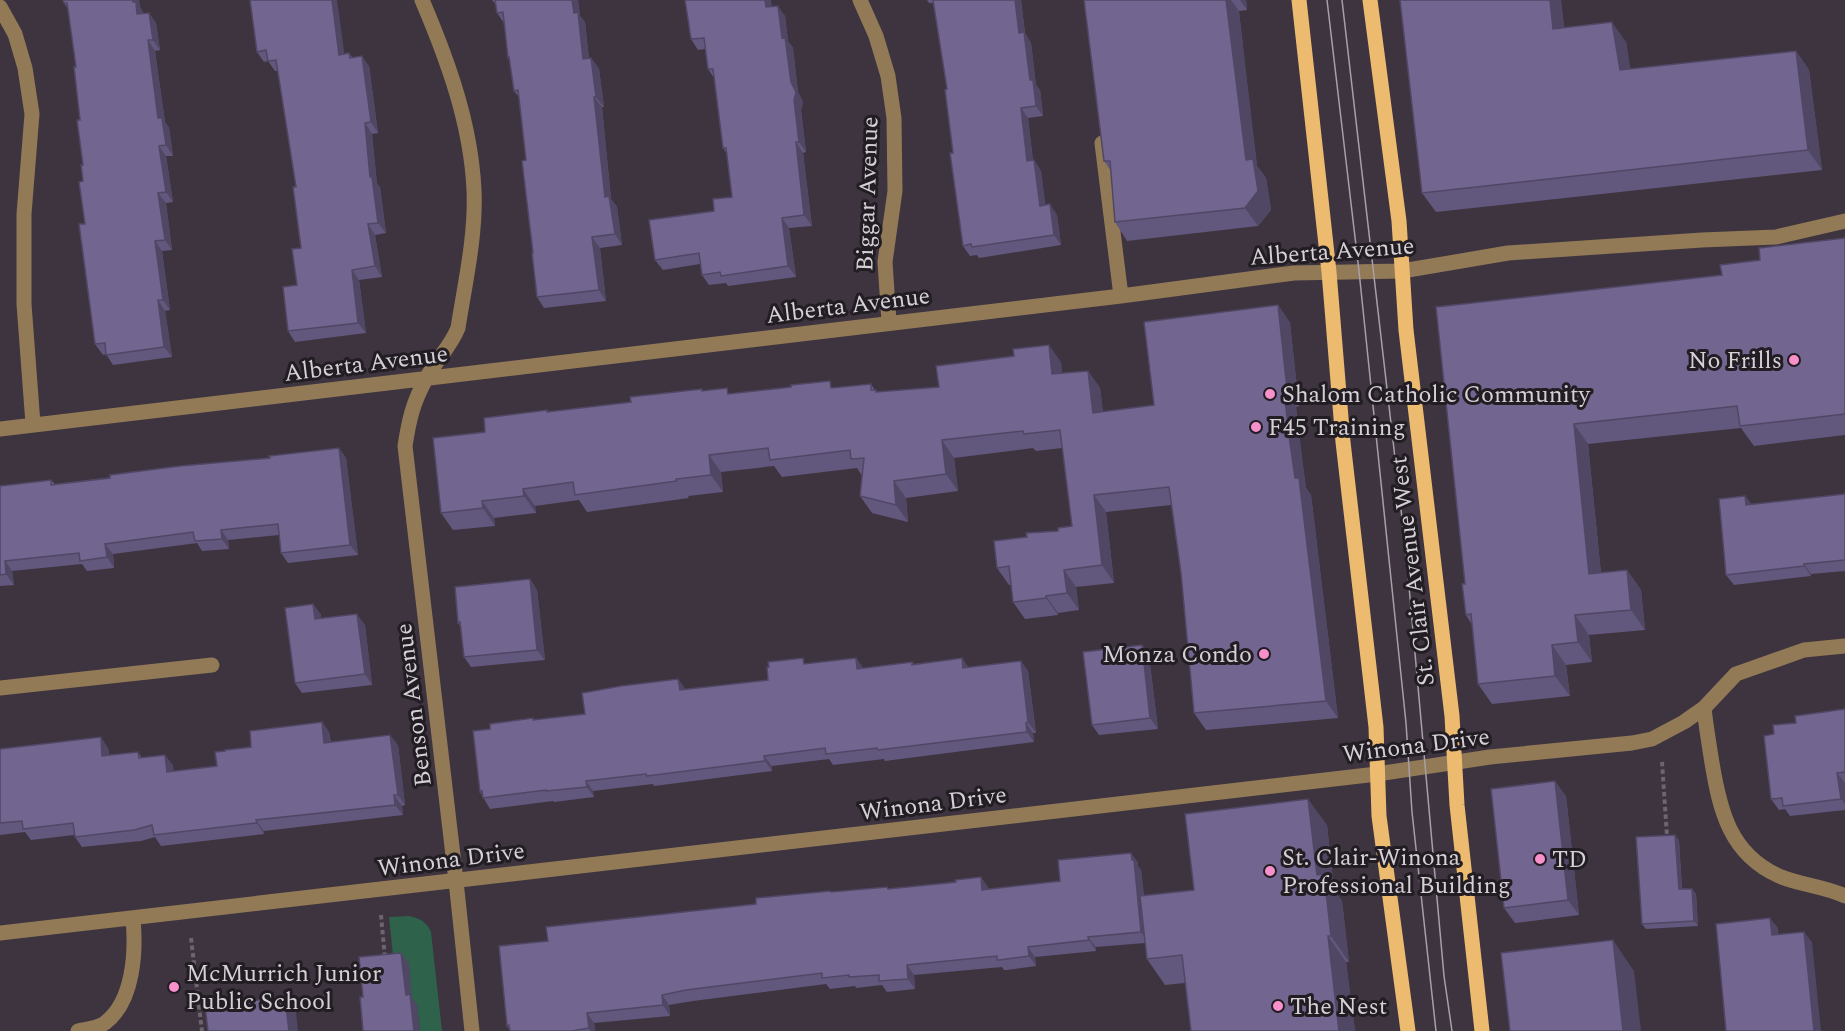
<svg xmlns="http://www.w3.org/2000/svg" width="1845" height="1031" font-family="Spectral,serif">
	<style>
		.green { fill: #2e624a }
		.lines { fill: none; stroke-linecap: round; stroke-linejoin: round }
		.path { stroke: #6c646e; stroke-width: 4; stroke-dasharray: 4.5 3; stroke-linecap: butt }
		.minor { stroke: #927a57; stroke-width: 15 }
		.major { stroke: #edbb70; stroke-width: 15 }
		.tram { stroke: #a7a0a8; stroke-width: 1.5 }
		.wall { fill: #62577c }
		.shaded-wall { fill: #504765 }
		.building { fill: #726590; stroke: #504765; stroke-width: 1.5 }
		.poi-dot { fill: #f890cc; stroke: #211d22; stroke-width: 2 }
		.labels { text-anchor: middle; stroke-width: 6; stroke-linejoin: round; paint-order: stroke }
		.street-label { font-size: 24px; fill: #d5cfd6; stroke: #211d22 }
		.poi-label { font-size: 24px; fill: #d5cfd6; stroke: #211d22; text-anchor: start }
	</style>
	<rect width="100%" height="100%" fill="#3d343f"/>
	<path class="green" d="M409,916C421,919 426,921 431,932L442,1031H420L417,1005H413L394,965L389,917Z"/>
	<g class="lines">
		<path class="path" d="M1662,762L1667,836
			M381,915L385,959
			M191,938L202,1031"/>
		<path class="minor" d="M422,0C448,61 471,124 474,190C476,236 465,283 458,328C450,348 435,361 426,379C413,402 409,420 405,446L456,881L472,1031
			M860,0L876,36L888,76L894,118L895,191L885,262L889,322
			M0,7L15,34L25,68L32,114L24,214V304L33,424
			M1102,143L1121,296
			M0,429L1121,296L1294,273L1402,271L1508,253L1702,240L1776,237L1845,221
			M0,688L212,665
			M1704,708C1706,726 1709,744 1712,763C1720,811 1730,854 1779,876C1800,885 1824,886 1845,896
			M0,933L1377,774L1490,757L1632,743L1652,739L1684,722L1704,708L1736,674L1804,650L1845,646
			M78,1031C86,1029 98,1028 105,1023C134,1001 136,951 133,919"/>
		<path class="major" d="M1299,0L1329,272L1343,442L1376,727L1379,816L1408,1031
			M1370,0L1399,221L1406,330L1452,716L1457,805L1482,1031"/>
		<path class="tram" d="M1327,0L1359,271L1406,723L1412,812L1436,1031
			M1342,0L1406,553L1444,976L1452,1031"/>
	</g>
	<path class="wall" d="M63,0H139L140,7L143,13H149L156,23L160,50L155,51L165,122L169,128L173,156H166L173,202L166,203L172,250L162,251L170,310L165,311L172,357L113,365L106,354L103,355L95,344L85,224L83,165L80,120L76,67L68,9L64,3Z
		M250,0L345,54L349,53L352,57L369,66L378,133L372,134L377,184L380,187L386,233L375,235L382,277L359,280L366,333L295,342L288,331L297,285L301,248L296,187L278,71H275L268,61L264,62L257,52Z
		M492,0H578L580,16L585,22L589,59L591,58L599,69L604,107H602L611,199L617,207L622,245L600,248L606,301L544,308L537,297L526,160L519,97L514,91L510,60L508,58L504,23L497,13L496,5Z
		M927,0H1021L1025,33L1031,43L1036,85L1040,90L1043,116L1028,118L1033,160H1034L1041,171L1045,205L1057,215L1061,245L979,258L977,255L970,256L963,246L947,89L933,3H929Z
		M1084,0H1246L1247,10L1239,11L1248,92L1257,166L1266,178L1271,210L1258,226L1127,241L1115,222L1111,171L1104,161Z
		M1400,0H1561L1564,27L1626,42L1630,69L1796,51L1809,70L1822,170L1436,212L1422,193Z
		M772,7L785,16L788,41L793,48L798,92L803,102L801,110L806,152L803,153L812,226L789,228L796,277L728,286L726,283L709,285L702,275L700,264L663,270L655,260L714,211L732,197L727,154L723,148L714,78L708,69L705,49L698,50L691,39Z
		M1845,238V435L1754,446L1741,428L1588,444L1601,573L1627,570L1641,590L1645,630L1589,635L1592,662L1566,665L1570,696L1492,704L1478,684L1472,625L1466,615L1465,584L1436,307L1722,275L1760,260Z
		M1278,305L1290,323L1299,406L1296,407L1302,460L1306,488L1311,495L1338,718L1206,730L1194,713L1181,573L1171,505L1106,512L1114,583L1076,587L1079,610L1058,613V615L1025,619L1013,602L1011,585H1009L997,568L1027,537L1058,531L1072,526L1062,448L1036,451L1033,448L954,458L958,491L906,498L908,522L872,513L860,496L862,476L857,468L782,477L774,466L721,472L723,492L688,496L689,498L587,512L579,500L535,506L536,513L494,518L495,526L453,530L441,513L485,432L548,412L631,402L702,389L703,391L731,394L835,388L871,384L875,390L878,392L939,387L1061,362L1062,373L1088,371L1100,388L1103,412L1154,405Z
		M339,448L346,458L358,555L288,563L281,553L279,535L228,540L229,549L202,551L197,543L113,554L114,568L87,571L82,564L12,571L14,585L0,586V486L51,480L55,484L270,458Z
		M1845,494V571L1811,574V576L1734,585L1726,575L1745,496L1751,504Z
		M530,579L537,590L545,660L471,667L464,657L460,626L458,623Z
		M313,604L321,615V619L365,625L372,685L302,693L295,683Z
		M1142,645L1149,656L1158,729L1099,735L1092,725Z
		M856,658L863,668L912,662L914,664L962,658L968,667L1021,661L1028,671L1036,733H1033L1034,742L885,761L884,759L833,765L829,759L772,766V771L654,786L653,784L593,791L594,797L554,802L553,801L490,809L480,792L490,729L535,720L585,714L678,679L685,689L768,680L808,664Z
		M1845,709V810L1790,816L1785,809L1779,810L1771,799L1774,734L1796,723Z
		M322,722L329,732L331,742L398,745L405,805L402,806L403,815L264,831V834L161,846L155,837L141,841L82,847L75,837L74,835L31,840L25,832L0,835V749L108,748L109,755L138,752L142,758L173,765V771L217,766L251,747Z
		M1566,796L1579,915L1515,923L1504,908Z
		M1327,825L1334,890L1342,901L1349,962H1346L1355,1031H1191L1185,983L1165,985L1147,959L1145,943L1096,947V951L1035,957L1036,966L1007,970H1004L1002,967L914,975L915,989L887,992L882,985L856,988L855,986L830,989L826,984L693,1001L669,1005L670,1016L594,1023L595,1031H510L507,1026L548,941L830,891L832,892L889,889L988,887V889L1060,881L1131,853L1138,863V866L1141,870L1144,896L1194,890Z
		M1679,840L1682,889H1692L1696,894L1698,926L1646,929L1642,924Z"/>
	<path class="shaded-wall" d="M133,0H139L140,7L143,12L145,24L137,14Z
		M332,0H337L346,65L339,55Z
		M572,0H578L580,16L585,22L590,70L583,59Z
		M765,0H771L773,18L766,7Z
		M1015,0H1021L1025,33L1031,43L1036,85L1040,90L1043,116L1036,106L1030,80L1019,33Z
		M1226,0H1231L1239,11L1257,166L1266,178L1271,210L1258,226L1245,208L1246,160Z
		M1240,0H1246L1247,10Z
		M1550,0H1561L1566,48L1553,29Z
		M778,6L785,16L788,41L793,48L798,92L803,102L801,110L806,152L799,142L791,82L782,38Z
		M149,13L156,23L160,50L153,40Z
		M1612,22L1626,42L1634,89L1620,70Z
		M148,40L155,51L165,122L169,128L173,156L166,145L158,118Z
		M1796,51L1809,70L1822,170L1808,150Z
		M362,56L369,66L378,133L371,122Z
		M591,58L599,69L604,107L596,97Z
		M594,97L602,107L611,199L617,207L622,245L615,234L605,197Z
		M1021,108L1028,118L1034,171L1027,161Z
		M365,123L372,134L377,184L380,187L386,233L378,223L370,177Z
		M796,142L803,153L812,226L804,215Z
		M159,146L166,156L173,202L166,192Z
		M1034,160L1041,171L1047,216L1040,206Z
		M158,193L166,203L172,250L165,240Z
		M1050,204L1057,215L1061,245L1054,235Z
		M782,218L789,228L796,277L788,266Z
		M368,224L375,235L382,277L375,266Z
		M592,237L600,248L606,301L599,290Z
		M155,241L162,251L170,310L163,300Z
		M352,270L359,280L366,333L358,323Z
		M158,300L165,311L172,357L164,347Z
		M1278,305L1290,323L1299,406L1287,389Z
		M1049,345L1061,362L1064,391L1052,374Z
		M1088,371L1100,388L1105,430L1093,413Z
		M1284,390L1296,407L1306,488L1311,495L1338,718L1326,701L1290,443Z
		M1574,424L1588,444L1603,594L1589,574Z
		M942,440L954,458L958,491L946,474Z
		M339,448L346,458L358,555L350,545Z
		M709,455L721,472L723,492L711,475Z
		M894,481L906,498L908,522L896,505Z
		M523,489L535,506L536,513L524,496Z
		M1094,495L1106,512L1114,583L1102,565Z
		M1745,496L1752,506L1746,505Z
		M482,501L494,518L495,526L483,508Z
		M221,530L228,540L229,549L222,539Z
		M105,544L113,554L114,568L107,557Z
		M5,561L12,571L14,585L6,574Z
		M1804,564L1811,574V576L1804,566Z
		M1064,570L1076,587L1079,610L1067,593Z
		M1627,570L1641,590L1645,630L1631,610Z
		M530,579L537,590L545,660L537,650Z
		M1046,596L1058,613V615L1046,598Z
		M313,604L321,615L322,630L315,619Z
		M357,614L365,625L372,685L365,674Z
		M1575,615L1589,635L1592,662L1578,642Z
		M1142,645L1149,656L1158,729L1150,718Z
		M1552,645L1566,665L1570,696L1555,676Z
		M856,658L863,668L857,669Z
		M962,658L969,669L963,668Z
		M1021,661L1028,671L1036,733L1028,722Z
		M678,679L686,690H680Z
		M322,722L329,732L332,754L324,743Z
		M1026,723L1033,733L1034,742L1027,732Z
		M390,735L398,745L405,805L398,795Z
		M101,737L108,748L110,766L102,756Z
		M165,755L173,765L175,782L167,772Z
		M764,756L772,766V771L765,761Z
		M1837,773L1845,783V804L1841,799Z
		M586,781L593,791L594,797L587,787Z
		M1555,781L1566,796L1579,915L1568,900Z
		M394,795L402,806L403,815L395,805Z
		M1308,799L1327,825L1334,890L1342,901L1349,962L1331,936L1317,875Z
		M256,820L264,831V834L257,823Z
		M1675,835L1679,840L1682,894L1679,889Z
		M1131,853L1138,863V866L1141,870L1148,943L1141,932Z
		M981,877L988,887L990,900L982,890Z
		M1692,889L1696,894L1698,926L1694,921Z
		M1770,918L1778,928L1779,945L1772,935Z
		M1804,932L1812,942L1821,1031H1814Z
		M1328,936L1346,962L1355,1031H1339Z
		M1088,937L1096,947V951L1089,940Z
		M1613,940L1634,971L1641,1031H1623Z
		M1028,947L1035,957L1036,966L1029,956Z
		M401,953L409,963L412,998L417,1004L420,1031H414L406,995Z
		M907,965L914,975L915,989L908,979Z
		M662,995L669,1005L670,1016L663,1005Z
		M285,997L296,1012L298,1031H289Z
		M587,1013L594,1023L595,1031H590L589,1028Z"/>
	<path class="building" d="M63,0H133V2H136L137,14L149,13L153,40H148L158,118H162L166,145L159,146L166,192L158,193L165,240L155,241L163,300H158L164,347L106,355L105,343L95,344L79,224H85L79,182L83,181L81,165H83L77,120H80L74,67H76L67,3H64Z
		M250,0H332L339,55L349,53L350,58L362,56L371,122L365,123L370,177H372L378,223L368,224L375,266L352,270L358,323L288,331L283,287L297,285L292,249L301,248L293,187H296L276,60L268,61L266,50L257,52Z
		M495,0H572L574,13L578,12L583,59L591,58L596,97H594L605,197L609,196L615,234L592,237L599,290L537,297L532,253H533L522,161L526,160L518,90L514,91L509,57L508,58L503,12L497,13Z
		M685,0H765L766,7L778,6L782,38L785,37L791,82L796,92L794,100L799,142H796L804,215L782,218L788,266L721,276L720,272L702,275L699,253L655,260L649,220L714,211L713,199L732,197L726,148H723L713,69H708L704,38L691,39Z
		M933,0H1015L1019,33L1024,32L1030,80H1033L1036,106L1021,108L1027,161L1034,160L1040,206L1050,204L1054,235L972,247L971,244L963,246L950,153H953L945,90L947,89Z
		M1084,0H1226L1246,160L1253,159L1258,191L1245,208L1115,222L1110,161H1104Z
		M1400,0H1550L1553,29L1612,22L1620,70L1796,51L1808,150L1422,193Z
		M1845,238V414L1740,426L1737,406L1574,424L1589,574L1627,570L1631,610L1575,615L1578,642L1552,645L1555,676L1478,684L1471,614L1466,615L1462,584H1465L1436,307L1722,275L1720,265L1760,260L1759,248Z
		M1278,305L1287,389L1284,390L1290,443L1295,478H1299L1326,701L1194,713L1181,573L1169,487L1094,495L1102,565L1064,570L1067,593L1046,596V598L1013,602L1009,566L997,568L994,541L1027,537L1026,533L1058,531V528L1072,526L1060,430L1024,434L1023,431L942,440L946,474L894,481L896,505L860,496L864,458L851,459L850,450L770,460L768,448L709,455L711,475L676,479L677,481L575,495L573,482L523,489L524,496L482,501L483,508L441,513L433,438L485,432L484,418L547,410V412L631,402L630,397L702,389V391L727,388L728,394L791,387V385L830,381L831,388L871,384V390H876V392L939,387L936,366L1014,356L1013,349L1049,345L1052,374L1088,371L1093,413L1154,405L1144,322Z
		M339,448L350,545L281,553L278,524L221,530L222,539L195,541L193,532L105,544L107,557L80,561L79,553L5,561L6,574L0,575V486L51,480V485L110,478V475L180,466L270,458L269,456Z
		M1845,494V560L1804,564V566L1726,575L1719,499L1745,496L1746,505Z
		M530,579L537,650L464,657L460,622L458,623L455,587Z
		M313,604L315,619L357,614L365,674L295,683L285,608Z
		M1142,645L1150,718L1092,725L1083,652Z
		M803,658L804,664L856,658L857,669L912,662V665L962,658L963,668L1021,661L1028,722L1026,723L1027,732L878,750L877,748L826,754L825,748L764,756L765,761L647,776L646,774L586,781L587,787L546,791V790L483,798L482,791L480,792L473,731L490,729V724L533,718V720L585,714L582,693L621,686L678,679L680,690L768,680L767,667H769L768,662Z
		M1845,709V772L1837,773L1841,799L1783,806L1782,798L1771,799L1764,736L1774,734L1773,725L1796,723L1795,716Z
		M322,722L324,743L390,735L398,795H394L395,805L256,820L257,823L154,835L152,825L134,830L75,837L73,823L23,829L22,821L0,823V749L101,737L102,756L138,752L139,758L165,755L167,772L217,766L215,752L225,751V750L251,747L250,731Z
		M1555,781L1568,900L1504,908L1491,789Z
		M1308,799L1317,875L1324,874L1331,936H1328L1339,1031H1191L1182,955L1147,959L1140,896L1194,890L1185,814Z
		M1675,835L1679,889H1692L1694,921L1642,924L1636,837Z
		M1131,853L1132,860H1134L1141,932L1088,937L1089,940L1028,947L1029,956L999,960H997V956L907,965L908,979L879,981V975L849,977V975L822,978V973L686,990L662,995L663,1005L587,1013L589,1028L572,1031H510L509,1025L507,1026L499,946L548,941L546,927L756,904V898L830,891L831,892L887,887L888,889L956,882L955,880L981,877L982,890L1060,881L1058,860Z
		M1770,918L1772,935L1804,932L1814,1031H1726L1716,924Z
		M1613,940L1623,1031H1510L1501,953Z
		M401,953L406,995L410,994L414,1031H363L360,997H363L359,957Z
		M285,997L289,1031H208L205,1006Z"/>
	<g class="poi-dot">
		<circle cx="1794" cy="360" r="6"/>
		<circle cx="1270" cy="394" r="6"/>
		<circle cx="1256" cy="427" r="6"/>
		<circle cx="1264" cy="654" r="6"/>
		<circle cx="1540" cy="859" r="6"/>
		<circle cx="1270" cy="871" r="6"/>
		<circle cx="174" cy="987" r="6"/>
		<circle cx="1278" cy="1006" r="6"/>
	</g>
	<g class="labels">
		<g class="street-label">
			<text transform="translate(867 194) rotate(-88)" y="8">Biggar Avenue</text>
			<text transform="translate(1332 251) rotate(-4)" y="8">Alberta Avenue</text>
			<text transform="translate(848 305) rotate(-7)" y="8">Alberta Avenue</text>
			<text transform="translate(366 363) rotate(-7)" y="8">Alberta Avenue</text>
			<text transform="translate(1412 571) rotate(-97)" y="8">St. Clair Avenue West</text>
			<text transform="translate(413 705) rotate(-97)" y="8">Benson Avenue</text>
			<text transform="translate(1416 745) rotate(-7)" y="8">Winona Drive</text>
			<text transform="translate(933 803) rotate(-7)" y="8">Winona Drive</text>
			<text transform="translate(451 859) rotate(-7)" y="8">Winona Drive</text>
		</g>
		<g class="poi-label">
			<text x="1782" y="368" text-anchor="end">No Frills</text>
			<text x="1282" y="402">Shalom Catholic Community</text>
			<text x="1268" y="435">F45 Training</text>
			<text x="1252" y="662" text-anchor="end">Monza Condo</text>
			<text x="1282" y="865">St. Clair-Winona<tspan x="1282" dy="28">Professional Building</tspan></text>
			<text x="1552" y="867">TD</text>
			<text x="186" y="981">McMurrich Junior<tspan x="186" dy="28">Public School</tspan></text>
			<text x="1290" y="1014">The Nest</text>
		</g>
	</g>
</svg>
